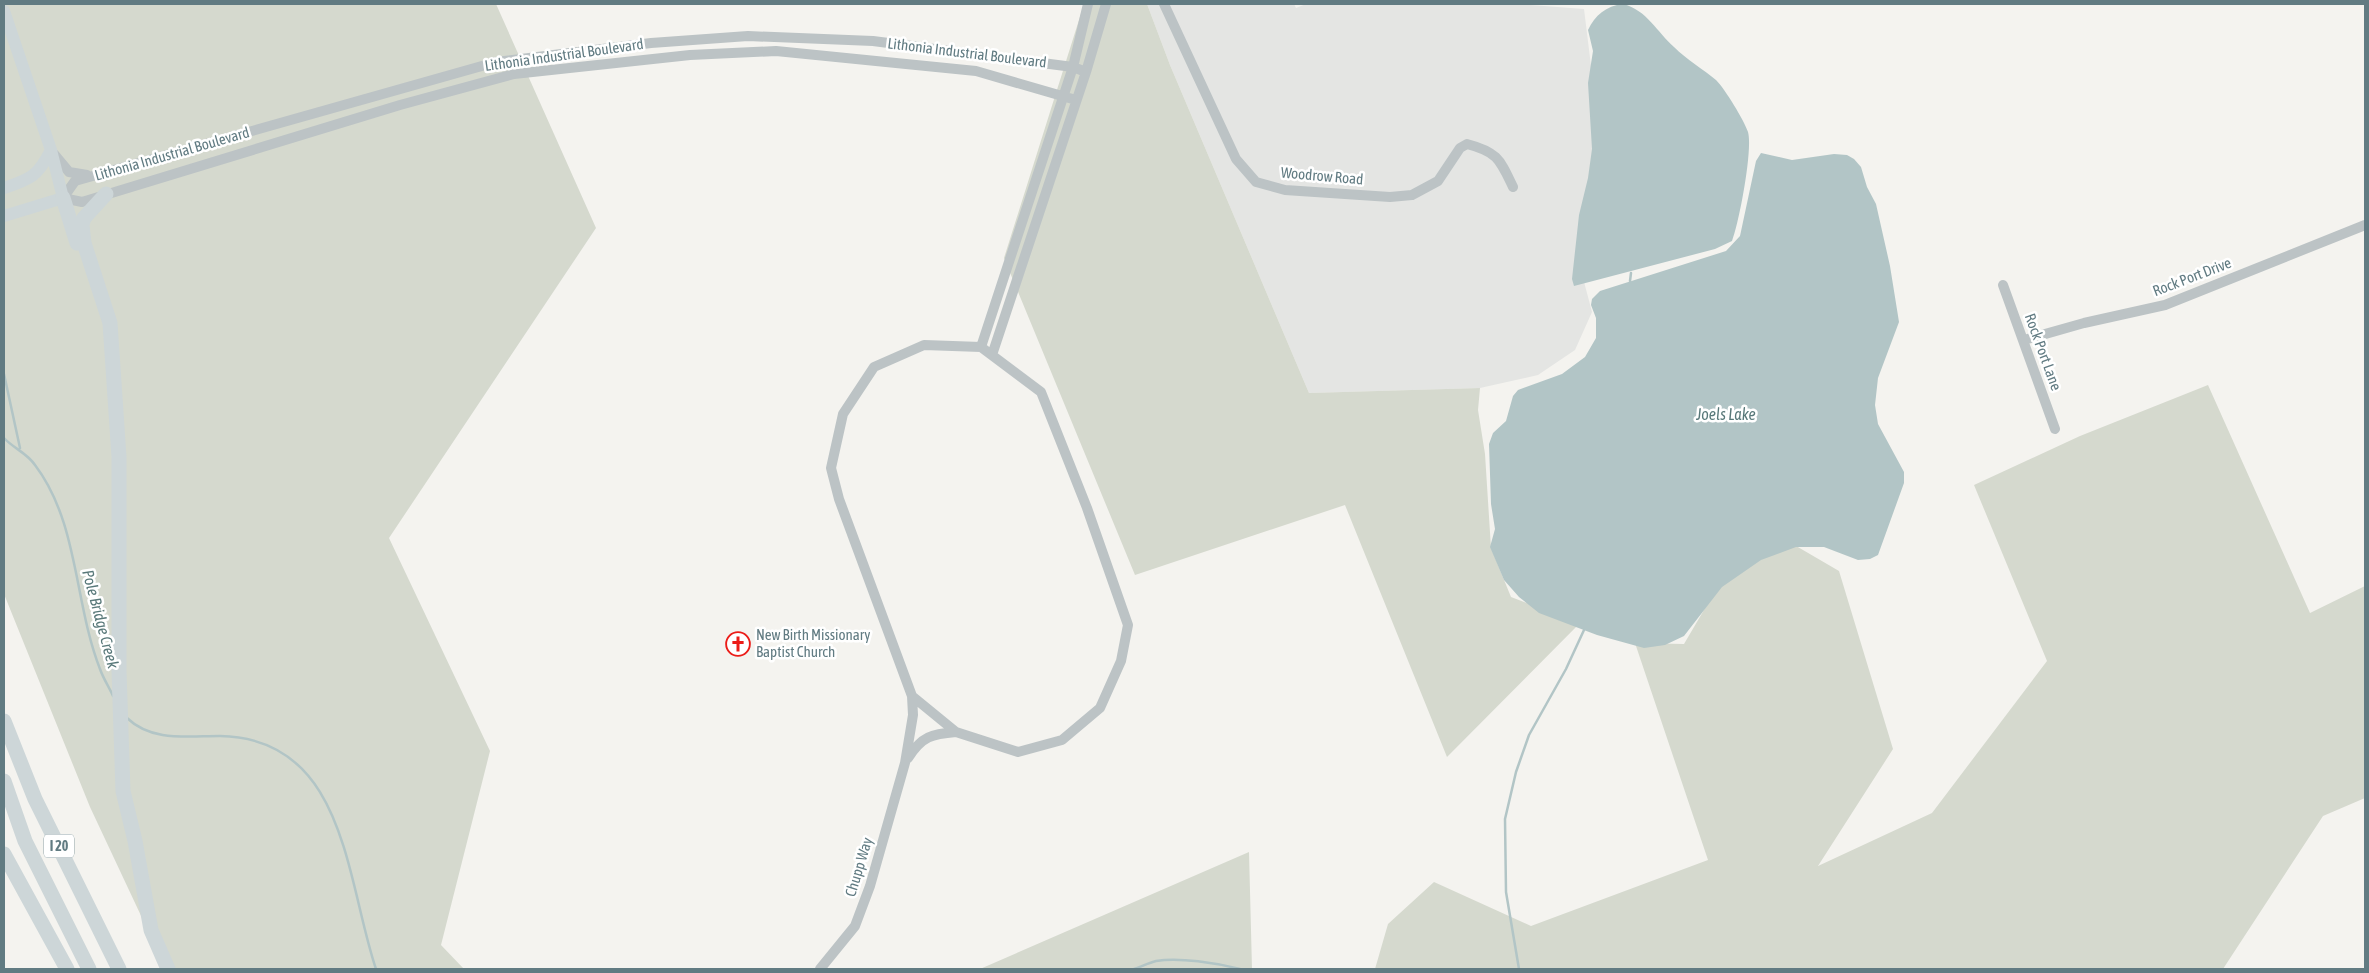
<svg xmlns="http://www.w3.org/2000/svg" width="2369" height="973" font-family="'Asap Condensed',sans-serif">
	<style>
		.built { fill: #e4e5e3 }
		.green { fill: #d5d9ce }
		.water { fill: #b2c5c6 }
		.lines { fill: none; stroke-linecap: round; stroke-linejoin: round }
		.stream { stroke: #b2c5c6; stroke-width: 2.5 }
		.minor { stroke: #bcc3c5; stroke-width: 10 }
		.major { stroke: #cdd6d8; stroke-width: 12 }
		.highway { stroke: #cdd6d8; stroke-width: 15 }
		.labels { text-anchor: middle; stroke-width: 5; stroke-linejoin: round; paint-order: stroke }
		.shield { fill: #fff; stroke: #90a3a8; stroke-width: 1 }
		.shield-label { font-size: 14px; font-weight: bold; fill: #617b82 }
		.street-label { font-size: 15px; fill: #617b82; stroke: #fff }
		.poi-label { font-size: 15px; fill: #617b82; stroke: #fff; text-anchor: start }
		.water-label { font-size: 16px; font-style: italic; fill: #587879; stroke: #fff }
	</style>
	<rect width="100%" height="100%" fill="#f4f3ef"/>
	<path class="built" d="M1147,4H1294L1296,8L1306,4H1519L1584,9L1600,139L1583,278L1592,312L1575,350L1538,375L1480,388L1309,393L1170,65Z"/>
	<path class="green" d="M4,4H496L596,228L389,538L490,751L441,945L464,969H166L90,807L4,594Z
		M1084,4H1147L1170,65L1309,393L1480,388L1478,410L1485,454L1491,548L1511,597L1580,623L1447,757L1345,505L1135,575L1004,258Z
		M2208,385L2310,613L2365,586V798L2323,816L2223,969H1375L1388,924L1434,882L1531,926L1708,860L1635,643L1684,644L1721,581L1791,543L1839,571L1893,749L1818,866L1932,813L2047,661L1974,485L2080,436Z
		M1249,852L1252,969H980Z"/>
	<path class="water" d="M1623,4C1647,10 1657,32 1674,47C1687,60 1703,69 1716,80C1725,89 1744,120 1748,132C1753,150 1739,223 1732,241L1715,249L1574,286L1572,279L1579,215L1588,178L1592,149L1588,83L1593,51L1588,30C1595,15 1606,6 1623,4Z
		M1761,153L1792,160L1834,154L1847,155L1854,159L1861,167L1867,187L1876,204L1890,266L1899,322L1878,378L1875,405L1878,424L1904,472V483L1878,555L1870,559L1858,560L1824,547H1796L1761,560L1722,587L1684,636L1665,645L1644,648L1597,635L1539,613L1519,597L1504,580L1490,547L1495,529L1491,504L1489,444L1493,433L1506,421L1513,396L1518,390L1562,374L1585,357L1596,338V318L1591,305L1592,299L1600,291L1726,251L1740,236L1756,161Z"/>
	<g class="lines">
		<path class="stream" d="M1630,281L1631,273
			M4,374L20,448
			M4,438C13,448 27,453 35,465C79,523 74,603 100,669C103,678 109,687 113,696
			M127,718C152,742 187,736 220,736C346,738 346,880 376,969
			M1134,969C1141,967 1148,963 1156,961C1179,957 1217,963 1240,969
			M1519,969L1506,892L1505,819L1516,772L1529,735L1566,669L1584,630"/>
		<path class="minor" d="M1164,4L1236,159L1256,182L1285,190L1390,197L1412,195L1438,181L1460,148L1467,144C1498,152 1500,160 1513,187
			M1076,100L976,71L776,51L690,55L514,74L400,105L82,202L63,198L75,181L496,62L651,43L748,36L873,41L1073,67L1086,72
			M54,154L69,172L87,175
			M2003,285L2055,429
			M2024,340L2084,323L2165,305L2365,225
			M924,345L981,347L1041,392L1087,508L1128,625L1121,661L1100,708L1062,740L1018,752L956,732L912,696L839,499L831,468L843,414L874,367Z
			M981,347L1073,67L1088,4
			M992,355L1086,72L1106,4
			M908,758C922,736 932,734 956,732
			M820,969L855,926L870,886L905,763L913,715L912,696"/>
		<path class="major" d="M4,11L51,150L63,198L4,216
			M4,188C31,179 38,176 51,150"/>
		<path class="highway" d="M106,194L84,218L82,225L84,243L110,323L119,457V671L123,791L135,841L151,930L168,969
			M63,198L77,243
			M4,721L35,799L119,969
			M4,781L25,841L89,969
			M4,854L67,969"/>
	</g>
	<defs>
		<g id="church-ring" transform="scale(1.25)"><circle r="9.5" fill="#fff" stroke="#eb1c18" stroke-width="1.5"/><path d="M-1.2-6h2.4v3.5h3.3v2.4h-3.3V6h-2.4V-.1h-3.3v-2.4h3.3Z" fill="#eb1c18"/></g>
	</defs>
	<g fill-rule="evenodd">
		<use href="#church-ring" x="738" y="644"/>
	</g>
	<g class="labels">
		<rect class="shield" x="44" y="834.5" width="30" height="23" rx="4"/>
		<g class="shield-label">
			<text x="59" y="851">I 20</text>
		</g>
		<g class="street-label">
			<text transform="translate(967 53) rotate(7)" y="5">Lithonia Industrial Boulevard</text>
			<text transform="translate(564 55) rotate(-8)" y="5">Lithonia Industrial Boulevard</text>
			<text transform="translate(172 154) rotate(-16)" y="5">Lithonia Industrial Boulevard</text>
			<text transform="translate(1322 176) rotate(5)" y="5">Woodrow Road</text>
			<text transform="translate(2192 277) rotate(-21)" y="5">Rock Port Drive</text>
			<text transform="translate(2043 352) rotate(70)" y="5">Rock Port Lane</text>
			<text transform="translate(859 867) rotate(-73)" y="5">Chupp Way</text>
		</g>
		<g class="poi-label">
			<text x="756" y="640">New Birth Missionary<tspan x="756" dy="17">Baptist Church</tspan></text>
		</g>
		<g class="water-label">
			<text x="1726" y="420">Joels Lake</text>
			<text transform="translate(101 619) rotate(75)" y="6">Pole Bridge Creek</text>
		</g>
	</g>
	<rect width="2369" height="973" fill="none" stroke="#617b82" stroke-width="10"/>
</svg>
